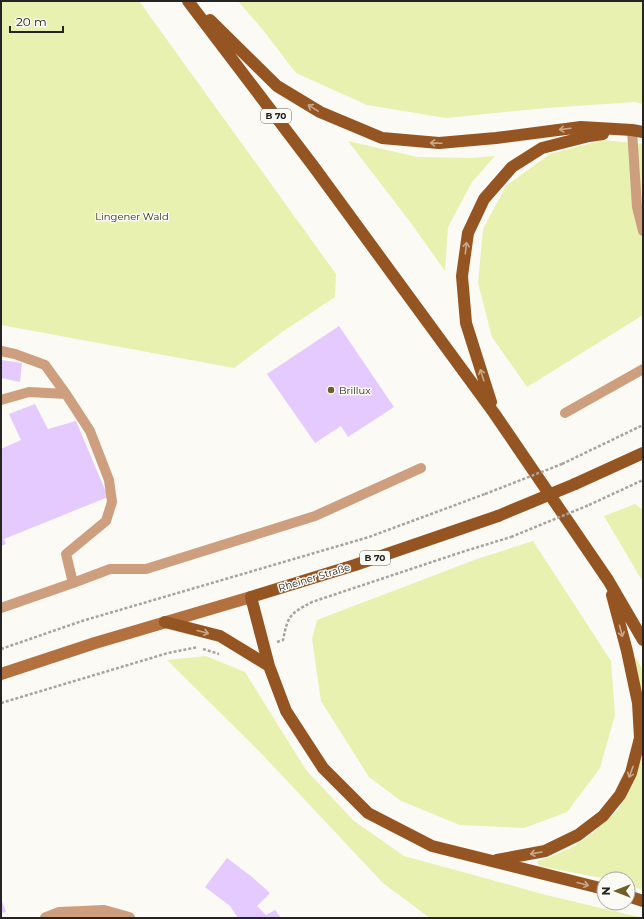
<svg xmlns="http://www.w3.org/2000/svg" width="644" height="919" font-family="Montserrat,sans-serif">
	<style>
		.green { fill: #e8f1b0 }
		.building { fill: #e4cafe }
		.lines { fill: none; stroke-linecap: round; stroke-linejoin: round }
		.path { stroke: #a5a49f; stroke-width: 2.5; stroke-dasharray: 3 2; stroke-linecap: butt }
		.lane { stroke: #cd9f7f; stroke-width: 10 }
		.street { stroke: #cd9f7f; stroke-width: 12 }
		.secondary { stroke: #b37140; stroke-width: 12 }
		.primary { stroke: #955522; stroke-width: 12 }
		.path-bridge { stroke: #a5a49f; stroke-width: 2.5; stroke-dasharray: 3 2; stroke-linecap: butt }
		.primary-bridge { stroke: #955522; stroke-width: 12 }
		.oneway { stroke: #c8a88b }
		.poi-dot { fill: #6f5e2c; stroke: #fcfaf4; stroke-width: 1.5 }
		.labels { text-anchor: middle; stroke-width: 3; stroke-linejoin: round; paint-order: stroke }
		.shield { fill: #fcfaf4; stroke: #666461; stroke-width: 1 }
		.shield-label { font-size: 9px; font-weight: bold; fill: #252422 }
		.park-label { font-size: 10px; fill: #2e3212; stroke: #fcfaf4 }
		.poi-label { font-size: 10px; fill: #252422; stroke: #fcfaf4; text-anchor: start }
		.street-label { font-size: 10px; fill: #252422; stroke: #fcfaf4 }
	</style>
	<rect width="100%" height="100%" fill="#fcfaf4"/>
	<path class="green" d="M1,1H139L336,274L335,297L282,332L234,368L1,325Z
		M238,1H643V104L635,102L546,108L446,118L367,105L296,73L263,30Z
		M603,140L643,144V315L527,387L492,337L478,283L483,229L506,186L550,154Z
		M348,141L417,157L470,158L495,156L472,182L448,227L445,271L411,223Z
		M635,504L643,510V582L604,516Z
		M533,541L611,661L615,715L600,768L567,812L524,828L460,825L401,801L369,777L321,701L312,639L317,620L477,559Z
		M206,656L245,672L306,770L354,821L404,856L546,895L643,918H430L383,883L259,751L167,660Z
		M636,658L643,670V890L628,885V879H607L539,866L537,861L548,858L569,849L589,836L618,810L632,783L641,747L632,661Z"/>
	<path class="building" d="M339,326L394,407L348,437L341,426L315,443L267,374Z
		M1,360L22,363L20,382L1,378Z
		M35,404L48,429L76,421L108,497L4,539L6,544L1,546V449L21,440L9,414Z
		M227,858L252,877L270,893L257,906L266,915L275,910L281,918H238L230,906L205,887Z
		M1,899L6,912L1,913Z"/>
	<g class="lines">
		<path class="path" d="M562,464L643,425
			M589,505L643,480
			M277,642L283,640C288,615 290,614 312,602L465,551L511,537
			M1,649L82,621L369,537L485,494
			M203,649L219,654
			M1,703L168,653L198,647"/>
		<path class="lane" d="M632,130L637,207L643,231
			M1,351L15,354L45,365L66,394
			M1,400L29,392L66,394L90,431L109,480L112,502L106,521L66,554L73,583L1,608
			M565,413L643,369
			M73,583L110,569H146L315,516L421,468"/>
		<path class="street" d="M46,918L59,913L104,911L129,918"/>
		<path class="secondary" d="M1,674L95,643L251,597"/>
		<path class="primary" d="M188,1L314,167L494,413L608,580L643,640
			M210,20L277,86L320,112L382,138L439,143L496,138L581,127L632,130L643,132
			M491,402L466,323L462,276L468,233L484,199L512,167L542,148L589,136L603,134
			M575,484L643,453
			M498,516L355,565L251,597L269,666L286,711L323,768L368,813L432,846L604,889
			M165,622L220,636L269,666
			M497,860L545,851L578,835L603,816L620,795L631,773L640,738L638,703L627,651L612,595
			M628,896L643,901"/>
		<path class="path-bridge" d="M485,494L562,464
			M511,537L589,505"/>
		<path class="primary-bridge" d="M498,516L575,484"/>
	</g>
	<defs><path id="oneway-shaft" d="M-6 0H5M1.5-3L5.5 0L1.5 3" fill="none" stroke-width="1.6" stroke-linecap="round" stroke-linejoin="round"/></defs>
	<g class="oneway">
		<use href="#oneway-shaft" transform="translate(313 108) rotate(-148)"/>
		<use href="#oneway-shaft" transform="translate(565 129) rotate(173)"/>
		<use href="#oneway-shaft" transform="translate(436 143) rotate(-178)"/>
		<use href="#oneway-shaft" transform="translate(466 248) rotate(-83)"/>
		<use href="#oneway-shaft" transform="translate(482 375) rotate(-108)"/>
		<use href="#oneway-shaft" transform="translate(621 631) rotate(75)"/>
		<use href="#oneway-shaft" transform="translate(203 632) rotate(15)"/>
		<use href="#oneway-shaft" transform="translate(631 772) rotate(110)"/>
		<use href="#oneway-shaft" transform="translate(536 853) rotate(170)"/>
		<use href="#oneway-shaft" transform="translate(583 884) rotate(15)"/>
	</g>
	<circle class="poi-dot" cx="331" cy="390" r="4"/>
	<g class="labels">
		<g class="shield">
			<rect x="261" y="109" width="30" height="14" rx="3"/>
			<rect x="360" y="551" width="30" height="14" rx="3"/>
		</g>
		<g class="shield-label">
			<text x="276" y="119">B 70</text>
			<text x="375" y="561">B 70</text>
		</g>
		<g class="park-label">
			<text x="132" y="220">Lingener Wald</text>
		</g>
		<g class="poi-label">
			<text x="339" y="394">Brillux</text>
		</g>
		<g class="street-label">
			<text transform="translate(314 577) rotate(-17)" y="4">Rheiner Straße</text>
		</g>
	</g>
	<rect width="644" height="919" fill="none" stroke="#252422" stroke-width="4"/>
	<g transform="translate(616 891) rotate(270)"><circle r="19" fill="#fcfaf4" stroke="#a6a4a0"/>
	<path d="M0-3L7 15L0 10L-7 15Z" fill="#6f5e2c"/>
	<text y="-6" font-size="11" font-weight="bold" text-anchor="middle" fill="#252422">N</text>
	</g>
	<path d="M10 26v6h53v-6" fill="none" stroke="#252422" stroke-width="2"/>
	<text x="16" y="26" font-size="12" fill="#252422" stroke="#fcfaf4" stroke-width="3" paint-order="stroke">20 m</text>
</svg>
